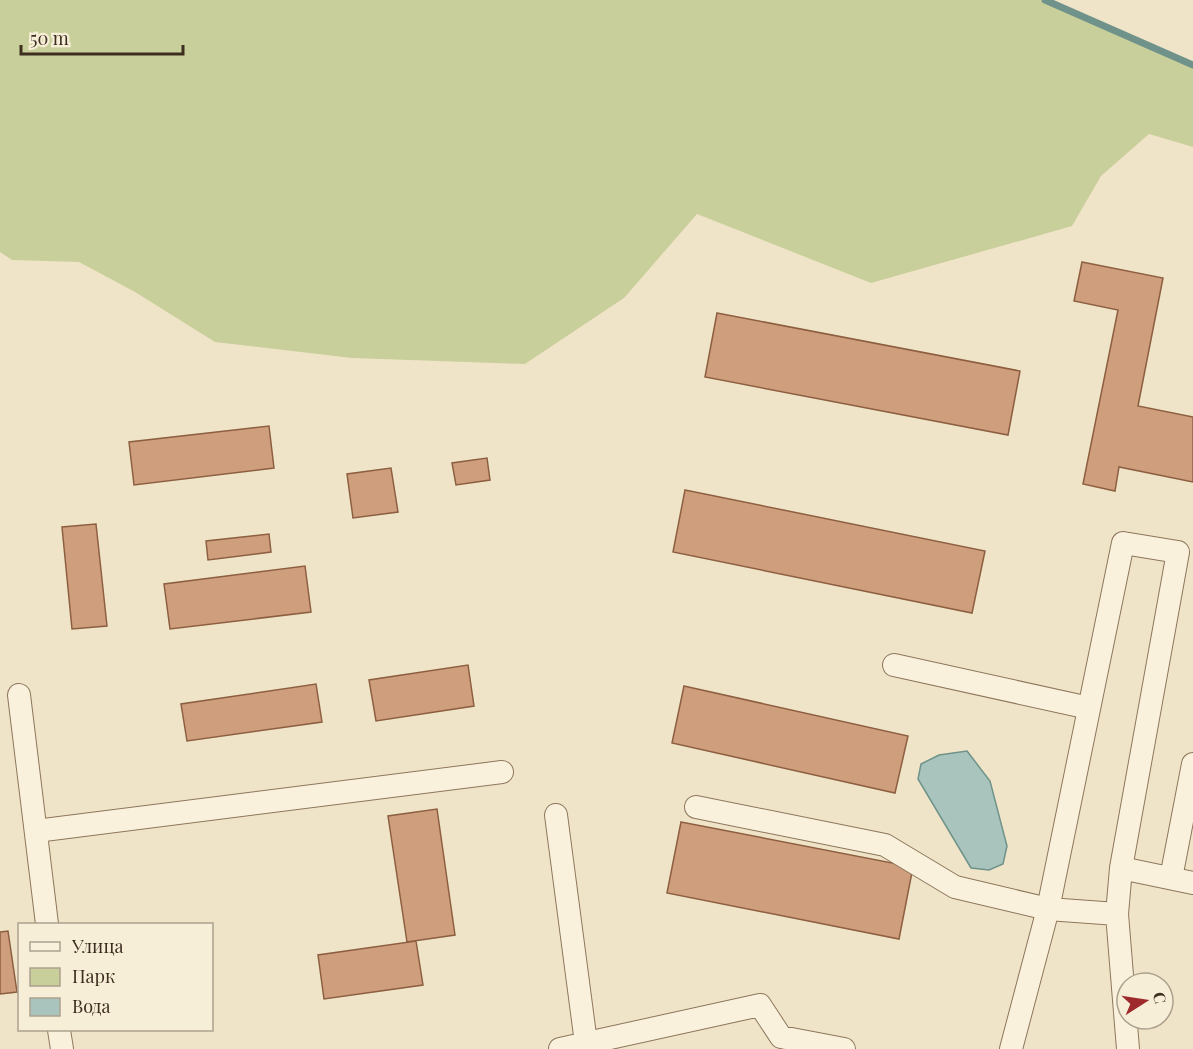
<svg xmlns="http://www.w3.org/2000/svg" width="1193" height="1049" font-family="'Playfair Display',serif">
	<style>
		.green { fill: #c9cf9b }
		.water { fill: #a9c4bc; stroke: #6f938a; stroke-width: 1.5 }
		.lines { fill: none; stroke-linecap: round; stroke-linejoin: round }
		.stream { stroke: #6f938a; stroke-width: 7 }
		.building { fill: #cf9f7d; stroke: #8d5f41; stroke-width: 1.5 }
		.minor-casing { stroke: #8d765c; stroke-width: 24 }
		.minor { stroke: #faf1dc; stroke-width: 22 }
	</style>
	<rect width="100%" height="100%" fill="#f0e4c8"/>
	<path class="green" d="M0,0H1040L1193,68V147L1149,134L1101,176L1072,226L871,283L697,214L624,298L525,364L352,358L215,342L135,292L79,262L12,260L0,252Z"/>
	<path class="water" d="M967,751L990,781L1007,846L1003,864L989,870L971,868L918,779L921,764L939,755Z"/>
	<g class="lines">
		<path class="stream" d="M1045,0L1193,65"/>
	</g>
	<path class="building" d="M1082,262L1163,278L1138,406L1193,417V482L1119,467L1115,491L1083,484L1118,310L1074,301Z
		M717,313L1020,371L1008,435L705,377Z
		M269,426L274,468L134,485L129,442Z
		M487,458L490,480L456,485L452,463Z
		M391,468L398,512L353,518L347,474Z
		M685,490L985,551L972,613L673,552Z
		M96,524L107,626L72,629L62,527Z
		M269,534L271,552L208,560L206,541Z
		M305,566L311,612L170,629L164,584Z
		M468,665L474,706L376,721L369,680Z
		M316,684L322,722L187,741L181,704Z
		M684,686L908,736L895,793L672,743Z
		M437,809L455,935L407,942L388,816Z
		M681,822L913,867L899,939L667,893Z
		M8,931L17,992L0,994V932Z
		M416,941L423,985L324,999L318,955Z"/>
	<g class="lines">
		<g class="minor-casing">
			<path id="minor" d="M894,665L1089,708
				M19,695L47,924
				M696,807L885,845L955,887L1048,909L1123,543L1178,552L1121,868L1117,914
				M556,815L586,1043
				M36,831L502,772
				M1121,868L1193,883
				M1171,878L1193,764
				M59,1030L62,1049
				M560,1049L760,1005L781,1037L844,1049
				M1011,1049L1048,909L1117,914L1128,1049"/>
		</g>
		<use href="#minor" class="minor"/>
	</g>
	<rect x="18" y="923" width="195" height="108" fill="#f7eed8" stroke="#ada18e" stroke-width="1.5"/>
	<rect x="30" y="942" width="30" height="9" fill="#faf1dc" stroke="#ada18e" stroke-width="1.5"/>
	<text x="72" y="953" font-size="18" fill="#3d2e20">Улица</text>
	<rect x="30" y="968" width="30" height="18" fill="#c9cf9b" stroke="#ada18e" stroke-width="1.5"/>
	<text x="72" y="983" font-size="18" fill="#3d2e20">Парк</text>
	<rect x="30" y="998" width="30" height="18" fill="#a9c4bc" stroke="#ada18e" stroke-width="1.5"/>
	<text x="72" y="1013" font-size="18" fill="#3d2e20">Вода</text>
	<g transform="translate(1145 1001) rotate(78)"><circle r="28" fill="#f7eed8" stroke="#ada18e" stroke-width="1.5"/>
	<path d="M0-4.5L10 22L0 15L-10 22Z" fill="#9e2a2b"/>
	<text y="-9" font-size="16" font-weight="bold" text-anchor="middle" fill="#3d2e20">С</text>
	</g>
	<path d="M21 45v9h162v-9" fill="none" stroke="#3d2e20" stroke-width="3"/>
	<text x="30" y="45" font-size="18" fill="#3d2e20" stroke="#f7eed8" stroke-width="4.5" paint-order="stroke">50 m</text>
</svg>
